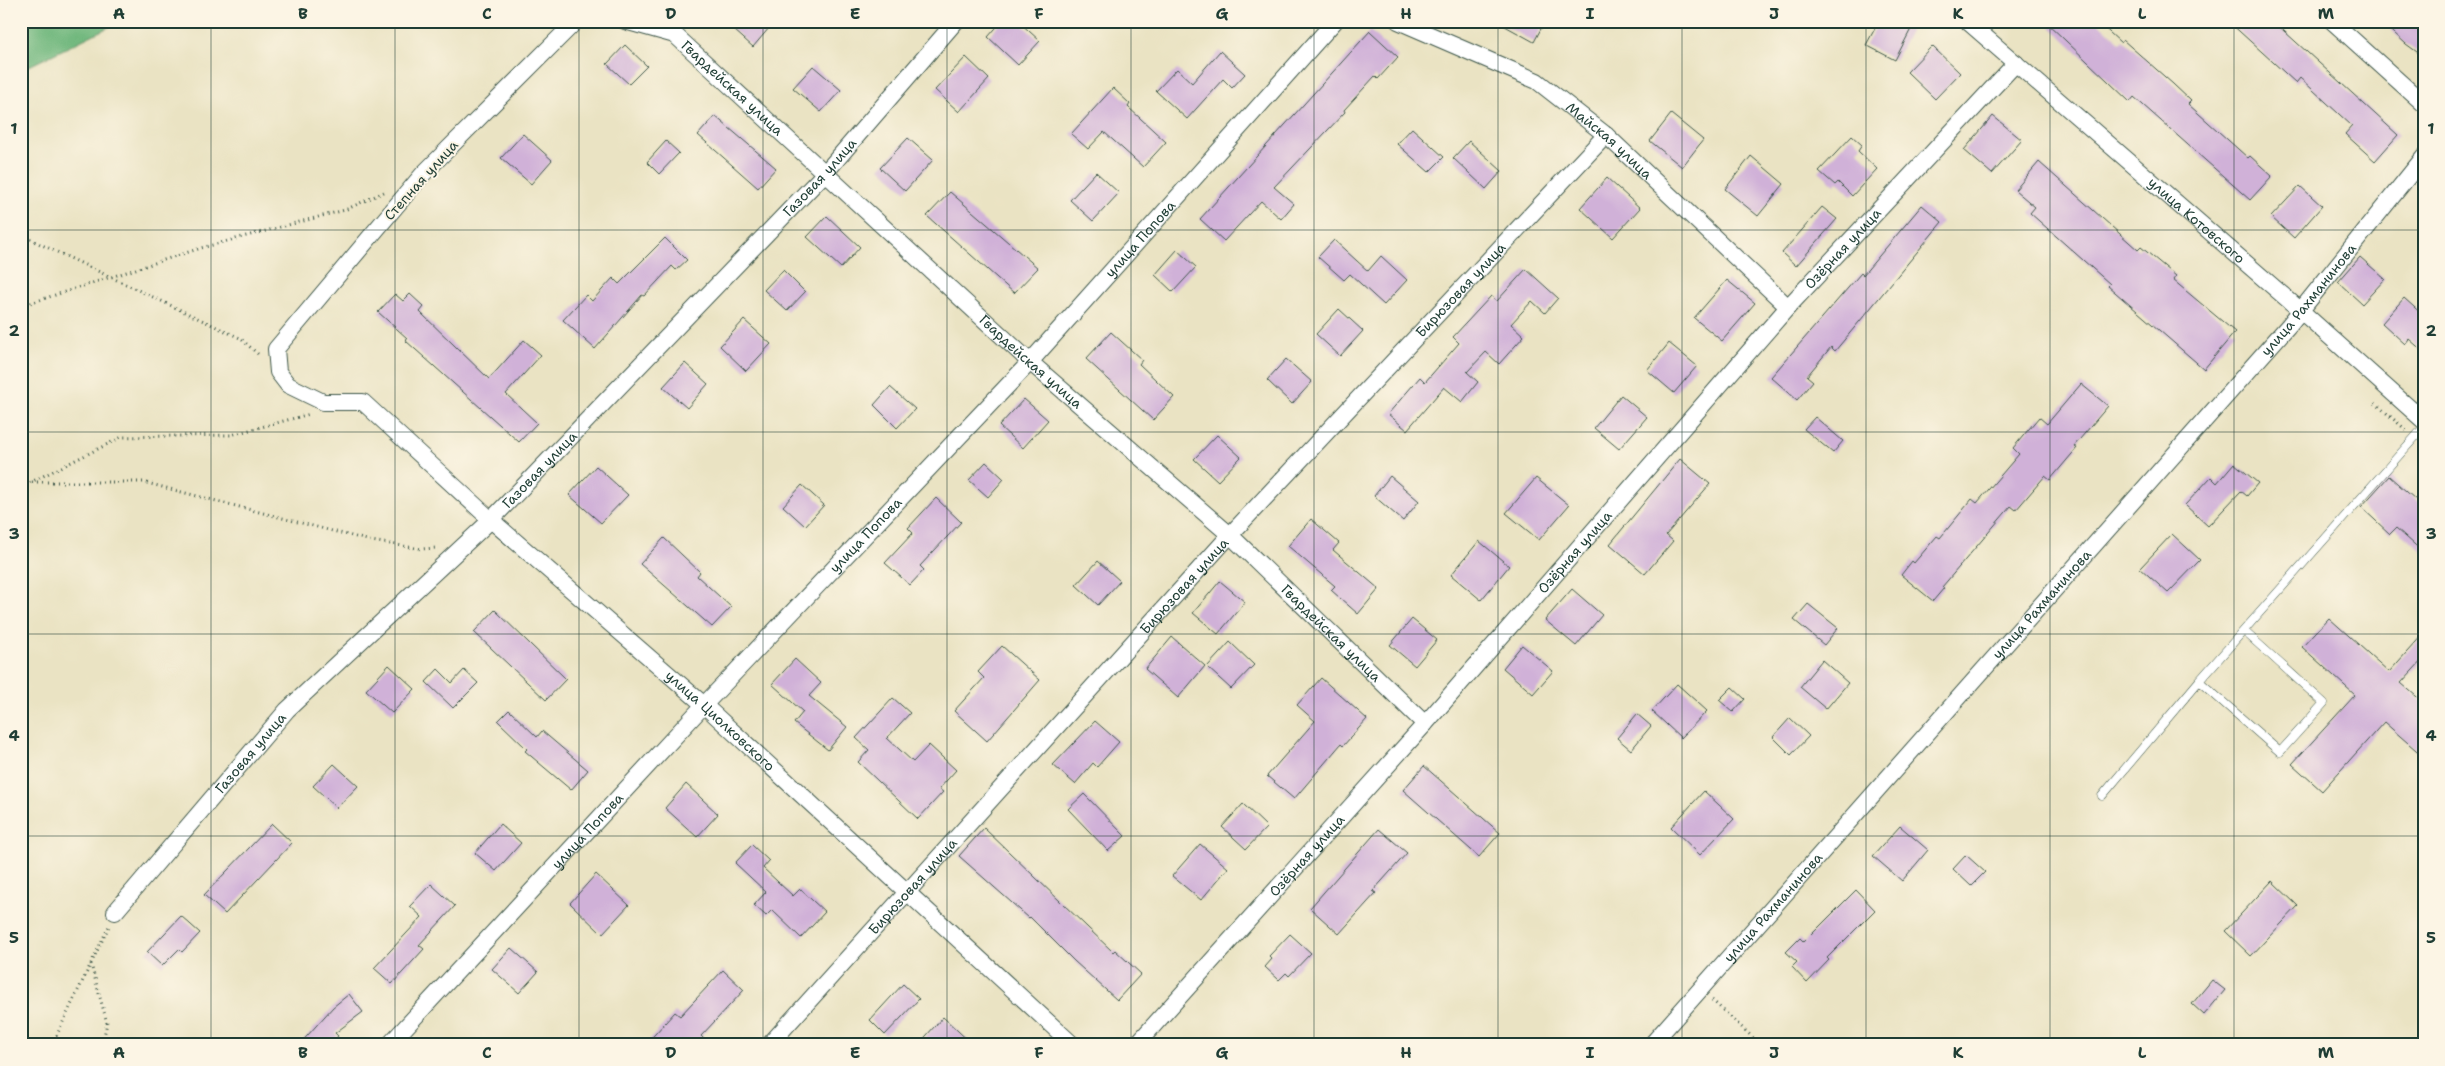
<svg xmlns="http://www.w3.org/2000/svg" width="2445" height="1066" font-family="'Shantell Sans',sans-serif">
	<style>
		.forest { fill: #6fb77d; stroke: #477a58 }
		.building { fill: #d0b1d8 }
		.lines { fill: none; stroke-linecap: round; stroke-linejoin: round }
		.service-casing { stroke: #3d5649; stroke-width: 9 }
		.minor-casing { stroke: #3d5649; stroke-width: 18 }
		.path { stroke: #3d5649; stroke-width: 3; stroke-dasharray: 1 4; stroke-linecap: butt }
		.service { stroke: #fff; stroke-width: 8 }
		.minor { stroke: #fff; stroke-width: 16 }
		.grid { fill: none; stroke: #1f3d34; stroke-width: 1; stroke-opacity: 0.55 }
		.labels { text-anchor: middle; stroke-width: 4; stroke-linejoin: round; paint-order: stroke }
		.street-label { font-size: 14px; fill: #1f3d34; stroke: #fcf5e5 }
		.neatline { fill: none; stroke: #1f3d34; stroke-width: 2 }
		.grid-label { font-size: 16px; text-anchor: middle; font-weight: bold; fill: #1f3d34 }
	</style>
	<rect width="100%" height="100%" fill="#fcf5e5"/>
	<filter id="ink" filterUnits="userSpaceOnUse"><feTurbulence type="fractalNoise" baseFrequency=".02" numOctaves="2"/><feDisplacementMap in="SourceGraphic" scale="10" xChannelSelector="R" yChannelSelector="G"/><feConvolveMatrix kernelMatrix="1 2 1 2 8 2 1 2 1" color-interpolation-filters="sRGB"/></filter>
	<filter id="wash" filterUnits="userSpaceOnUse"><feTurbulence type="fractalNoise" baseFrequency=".0096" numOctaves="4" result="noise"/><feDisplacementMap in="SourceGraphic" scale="20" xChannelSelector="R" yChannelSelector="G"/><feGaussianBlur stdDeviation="1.12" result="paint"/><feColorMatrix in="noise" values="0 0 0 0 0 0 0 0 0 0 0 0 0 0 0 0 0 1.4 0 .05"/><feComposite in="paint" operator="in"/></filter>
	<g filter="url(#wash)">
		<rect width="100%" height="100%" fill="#eae3c3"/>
		<path class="forest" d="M21,21H121L21,70Z"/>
		<g id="blocks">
			<path class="building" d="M724,21H775L753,47Z
				M1002,21H1018L1040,41L1018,65L988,37Z
				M1496,21H1545L1534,42Z
				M1879,21H1897L1911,29L1895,60L1866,45Z
				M2045,21H2097L2121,43L2123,40L2173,84L2191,101L2188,104L2248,158L2250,156L2272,176L2250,200L2134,97L2130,102Z
				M2228,21H2273L2398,135L2375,161L2345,134L2352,126L2300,78L2296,83Z
				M2381,21H2424V57L2406,44Z
				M1370,31L1398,57L1378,79L1375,76L1344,110L1345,112L1274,187L1294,204L1281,219L1261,201L1224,241L1200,219Z
				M625,45L647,66L629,84L607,64Z
				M1932,46L1960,73L1935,99L1907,72Z
				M1220,51L1245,74L1232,88L1223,79L1187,119L1156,91L1177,69L1192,83Z
				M966,57L989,79L959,112L935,90Z
				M813,66L841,90L821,112L793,88Z
				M1113,88L1130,104L1128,107L1166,142L1143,167L1104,132L1088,149L1071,134Z
				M1671,114L1703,140L1682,167L1650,141Z
				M715,116L776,168L758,188L698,135Z
				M1993,116L2022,140L1992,174L1964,150Z
				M1412,128L1444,157L1429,172L1397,144Z
				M523,134L552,160L531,184L501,158Z
				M1852,136L1862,145L1858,151L1877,169L1852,196L1838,182L1835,185L1819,171Z
				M908,138L933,160L905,191L880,168Z
				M666,141L679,153L659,174L647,162Z
				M1469,141L1502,171L1486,189L1453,158Z
				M1751,156L1784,184L1758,216L1725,189Z
				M2039,162L2138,250L2141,247L2176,276L2173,280L2235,332L2204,369L2108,286L2110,284L2030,213L2035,207L2015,190Z
				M1096,172L1119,193L1093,221L1070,200Z
				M1607,178L1640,208L1613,238L1580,208Z
				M2300,186L2322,206L2294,238L2271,217Z
				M950,192L1038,268L1014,293L927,216Z
				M1922,205L1942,222L1835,351L1831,347L1807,376L1813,381L1797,400L1771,377L1861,273L1863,275Z
				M1822,207L1837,219L1796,266L1782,253Z
				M827,216L860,247L841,268L807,237Z
				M665,238L687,260L676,270L672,266L644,296L642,295L595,349L563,320L586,295L592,301L613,278L619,284Z
				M1334,240L1368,271L1381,256L1407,280L1384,305L1350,274L1344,280L1318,257Z
				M1177,250L1196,267L1173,292L1155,275Z
				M2360,257L2385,279L2362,304L2338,282Z
				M1526,269L1558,298L1545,313L1532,301L1511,324L1524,336L1499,364L1486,352L1467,372L1478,382L1462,402L1444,387L1407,430L1388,414L1420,377L1425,382L1459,343L1453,337L1491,296L1497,301Z
				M783,270L805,292L787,311L764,290Z
				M1727,280L1755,303L1722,341L1694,318Z
				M395,294L403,301L410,294L424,307L420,312L489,379L524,340L541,355L506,394L537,423L519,442L406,341L407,338L378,312Z
				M2404,298L2424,316V352L2409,339L2405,344L2382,323Z
				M1339,309L1363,331L1340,356L1316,334Z
				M744,320L771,344L746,371L720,346Z
				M1111,332L1142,360L1139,364L1174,397L1153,420L1086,359Z
				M1669,343L1697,366L1674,393L1647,370Z
				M1286,359L1312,382L1292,404L1267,380Z
				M685,363L708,384L687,408L663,387Z
				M2081,384L2108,406L2074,446L2077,448L2050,480L2045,476L2016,510L2011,506L1942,587L1944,588L1933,601L1901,575L1912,561L1914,563L1937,536L1940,538L1972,499L1977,503L2019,454L2013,448L2039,417L2047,424Z
				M890,387L915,409L897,428L874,405Z
				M1621,395L1647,417L1619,449L1594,428Z
				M1024,399L1048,420L1023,448L999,426Z
				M1815,417L1843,441L1833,453L1804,429Z
				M1217,435L1241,457L1218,481L1194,459Z
				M1680,459L1710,484L1666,535L1673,541L1645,574L1610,544Z
				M986,462L1004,479L988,497L969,480Z
				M2234,463L2258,483L2247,496L2241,491L2208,526L2185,505L2211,477L2217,483Z
				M596,466L628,495L601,523L569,495Z
				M1390,476L1419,501L1403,521L1374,496Z
				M2389,476L2424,507V553L2396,528L2390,534L2361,507Z
				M1536,478L1569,505L1539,540L1506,513Z
				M802,485L824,505L805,526L783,506Z
				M936,498L961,522L920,566L924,570L910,585L885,563L913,533L908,528Z
				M1311,519L1339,543L1333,550L1379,589L1358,614L1331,590L1335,586L1288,546Z
				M2172,534L2200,560L2168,593L2140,568Z
				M664,538L700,572L697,576L731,607L712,627L640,564Z
				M1479,541L1509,566L1481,600L1451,575Z
				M1098,561L1120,581L1098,605L1076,585Z
				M1220,581L1245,602L1218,634L1193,613Z
				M1572,589L1602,615L1576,646L1545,620Z
				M1808,604L1838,628L1824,645L1794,620Z
				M495,610L566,679L546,700L474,632Z
				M2329,618L2389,672L2424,633V658L2401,683L2424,703V757L2384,722L2322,791L2292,764L2355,695L2302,647Z
				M1412,619L1437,640L1415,666L1390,645Z
				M1172,637L1205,666L1178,698L1145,669Z
				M1230,642L1254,665L1231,689L1207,667Z
				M1522,645L1553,671L1533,694L1503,668Z
				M1002,646L1040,680L987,741L954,711L984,678L978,672Z
				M795,659L821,683L809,696L847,727L828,750L794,723L803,712L772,684Z
				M1822,660L1848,683L1826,709L1800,687Z
				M389,665L415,689L392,713L366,690Z
				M438,669L452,683L464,670L478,683L453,708L426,682Z
				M1321,678L1367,719L1343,746L1341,744L1294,799L1267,776L1315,721L1297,705Z
				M1677,684L1707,711L1681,738L1652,711Z
				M1732,687L1745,699L1733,712L1719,700Z
				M893,698L910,713L887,738L913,762L929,745L956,770L939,789L943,792L918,819L858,762L869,750L856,738Z
				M509,710L537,737L542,731L588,770L571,790L525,751L527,749L498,721Z
				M1637,714L1651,726L1631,750L1617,738Z
				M1790,718L1809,736L1791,755L1773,737Z
				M1095,721L1119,742L1097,767L1093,763L1075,784L1053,765Z
				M334,764L358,786L337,808L313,786Z
				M1424,766L1500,833L1479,857L1403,790Z
				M686,784L718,814L697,837L665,808Z
				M1704,791L1734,819L1700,855L1671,827Z
				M1084,794L1125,836L1108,851L1068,809Z
				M1243,804L1267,827L1246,849L1222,827Z
				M272,824L292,843L225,914L204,895Z
				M500,824L521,843L496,871L475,853Z
				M1900,826L1928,850L1902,881L1873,856Z
				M984,828L1113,952L1115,950L1141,974L1117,1000L1074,961L1030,917L1029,918L959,856Z
				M1379,829L1407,853L1373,891L1376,893L1339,934L1310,908Z
				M1200,844L1228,868L1201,900L1172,876Z
				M752,845L769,861L763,868L793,896L800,889L825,912L801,938L772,910L766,916L754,905L766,892L735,863Z
				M1966,855L1985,872L1971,886L1953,869Z
				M596,874L629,905L602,934L570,903Z
				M2272,881L2298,906L2251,956L2225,931Z
				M431,884L455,906L419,945L424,949L392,984L374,968L422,917L410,906Z
				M1856,890L1875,910L1827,958L1829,960L1807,983L1792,967L1797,962L1786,952L1800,938L1804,942Z
				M181,916L200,933L182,952L179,949L162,966L147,952Z
				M1290,934L1311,953L1289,976L1286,973L1279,980L1265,967L1272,959L1269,956Z
				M511,948L538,972L519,993L492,969Z
				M723,970L744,990L701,1036L710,1045H645L675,1012L680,1016Z
				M2212,980L2225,990L2204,1015L2192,1004Z
				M903,984L919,999L885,1035L870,1020Z
				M349,994L363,1012L335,1033L338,1036L331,1045H299L333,1007Z
				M943,1017L973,1045H918Z"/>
		</g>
	</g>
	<g filter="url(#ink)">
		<use href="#blocks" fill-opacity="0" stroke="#3d5649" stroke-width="1"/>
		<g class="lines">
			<g class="service-casing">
				<path id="service" d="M2244,631L2324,703L2280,752L2199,681L2424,427
					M2102,796L2199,681"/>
			</g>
			<g class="minor-casing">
				<g id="minor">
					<path id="s1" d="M576,21L423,174L276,349L278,372L288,385L323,402H363L491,520L704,705L1073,1045"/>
					<path id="s2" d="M625,21L675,35L1030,362L1230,535L1425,724"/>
					<path id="s3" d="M1398,21L1537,81L1606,135L1788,307"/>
					<path id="s4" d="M1967,21L2300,310L2424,421"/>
					<path d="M2332,21L2424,104"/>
					<path id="s5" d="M115,912L287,710L491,520L825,173L956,21"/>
					<path id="s6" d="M389,1045L704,705L1030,362L1335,21"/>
					<path id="s7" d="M769,1045L1230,535L1606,135"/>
					<path id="s8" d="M1136,1045L1425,724L1788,307L2016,63"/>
					<path id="s9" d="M1651,1045L2289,325L2424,157"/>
				</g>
			</g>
			<path class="path" d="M1942,21L1951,27
				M21,235L240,338L259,355
				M21,306L201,248L345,210L384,192
				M2375,403L2406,430
				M32,482H143L371,541L422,549L436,548
				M21,487L122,437L231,435L310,414
				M91,964L107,1023L102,1045
				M1712,1000L1761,1045
				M52,1045L109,926"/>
			<use href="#service" class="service"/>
			<use href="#minor" class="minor"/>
		</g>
	</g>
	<path class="grid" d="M211,21V1045M395,21V1045M579,21V1045M763,21V1045M947,21V1045M1131,21V1045M1314,21V1045M1498,21V1045M1682,21V1045M1866,21V1045M2050,21V1045M2234,21V1045M21,230H2424M21,432H2424M21,634H2424M21,836H2424"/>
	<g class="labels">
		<g class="street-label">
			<text dy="5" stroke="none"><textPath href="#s2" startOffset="130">Гвардейская улица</textPath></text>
			<text dy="5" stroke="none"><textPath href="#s3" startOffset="245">Майская улица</textPath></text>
			<text dy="5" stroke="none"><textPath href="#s5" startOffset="1019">Газовая улица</textPath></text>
			<text transform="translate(421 180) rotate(-48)" y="5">Степная улица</text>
			<text dy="5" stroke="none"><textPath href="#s4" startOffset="304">улица Котовского</textPath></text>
			<text dy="5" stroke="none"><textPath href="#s6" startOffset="1102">улица Попова</textPath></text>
			<text dy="5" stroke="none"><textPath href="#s8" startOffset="1065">Озёрная улица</textPath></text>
			<text dy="5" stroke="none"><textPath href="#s7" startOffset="1024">Бирюзовая улица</textPath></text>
			<text dy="5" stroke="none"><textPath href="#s9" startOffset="994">улица Рахманинова</textPath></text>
			<text dy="5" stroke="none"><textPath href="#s2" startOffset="535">Гвардейская улица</textPath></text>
			<text dy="5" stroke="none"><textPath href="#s5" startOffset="614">Газовая улица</textPath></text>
			<text dy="5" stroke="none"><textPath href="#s6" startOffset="698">улица Попова</textPath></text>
			<text dy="5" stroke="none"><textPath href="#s8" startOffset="660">Озёрная улица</textPath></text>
			<text dy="5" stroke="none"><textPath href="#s7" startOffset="619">Бирюзовая улица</textPath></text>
			<text dy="5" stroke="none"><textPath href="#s9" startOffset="589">улица Рахманинова</textPath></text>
			<text dy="5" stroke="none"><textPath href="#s2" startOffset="940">Гвардейская улица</textPath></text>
			<text dy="5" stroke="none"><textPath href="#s1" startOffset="1042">улица Циолковского</textPath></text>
			<text dy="5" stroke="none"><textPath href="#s5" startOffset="209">Газовая улица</textPath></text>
			<text dy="5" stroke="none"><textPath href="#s6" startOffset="292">улица Попова</textPath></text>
			<text dy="5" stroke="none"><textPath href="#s8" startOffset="255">Озёрная улица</textPath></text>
			<text dy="5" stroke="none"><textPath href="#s7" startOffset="214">Бирюзовая улица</textPath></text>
			<text dy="5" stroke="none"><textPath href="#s9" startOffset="184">улица Рахманинова</textPath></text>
		</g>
	</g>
	<rect width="2445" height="1066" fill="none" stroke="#fcf5e5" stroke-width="55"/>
	<rect x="28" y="28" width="2390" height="1010" class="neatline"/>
	<g class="grid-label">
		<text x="119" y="19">A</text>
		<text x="303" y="19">B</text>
		<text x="487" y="19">C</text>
		<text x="671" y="19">D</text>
		<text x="855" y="19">E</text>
		<text x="1039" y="19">F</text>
		<text x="1222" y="19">G</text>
		<text x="1406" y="19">H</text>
		<text x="1590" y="19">I</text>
		<text x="1774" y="19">J</text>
		<text x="1958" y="19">K</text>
		<text x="2142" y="19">L</text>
		<text x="2326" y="19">M</text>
		<text x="14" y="134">1</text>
		<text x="2431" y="134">1</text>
		<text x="14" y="336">2</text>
		<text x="2431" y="336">2</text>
		<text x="14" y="539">3</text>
		<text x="2431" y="539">3</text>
		<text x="14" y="741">4</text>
		<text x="2431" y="741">4</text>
		<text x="14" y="943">5</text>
		<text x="2431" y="943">5</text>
		<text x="119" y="1058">A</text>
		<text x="303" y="1058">B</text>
		<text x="487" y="1058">C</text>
		<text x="671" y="1058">D</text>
		<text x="855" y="1058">E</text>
		<text x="1039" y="1058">F</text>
		<text x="1222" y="1058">G</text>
		<text x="1406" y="1058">H</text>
		<text x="1590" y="1058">I</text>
		<text x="1774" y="1058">J</text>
		<text x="1958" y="1058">K</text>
		<text x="2142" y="1058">L</text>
		<text x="2326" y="1058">M</text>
	</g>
</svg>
